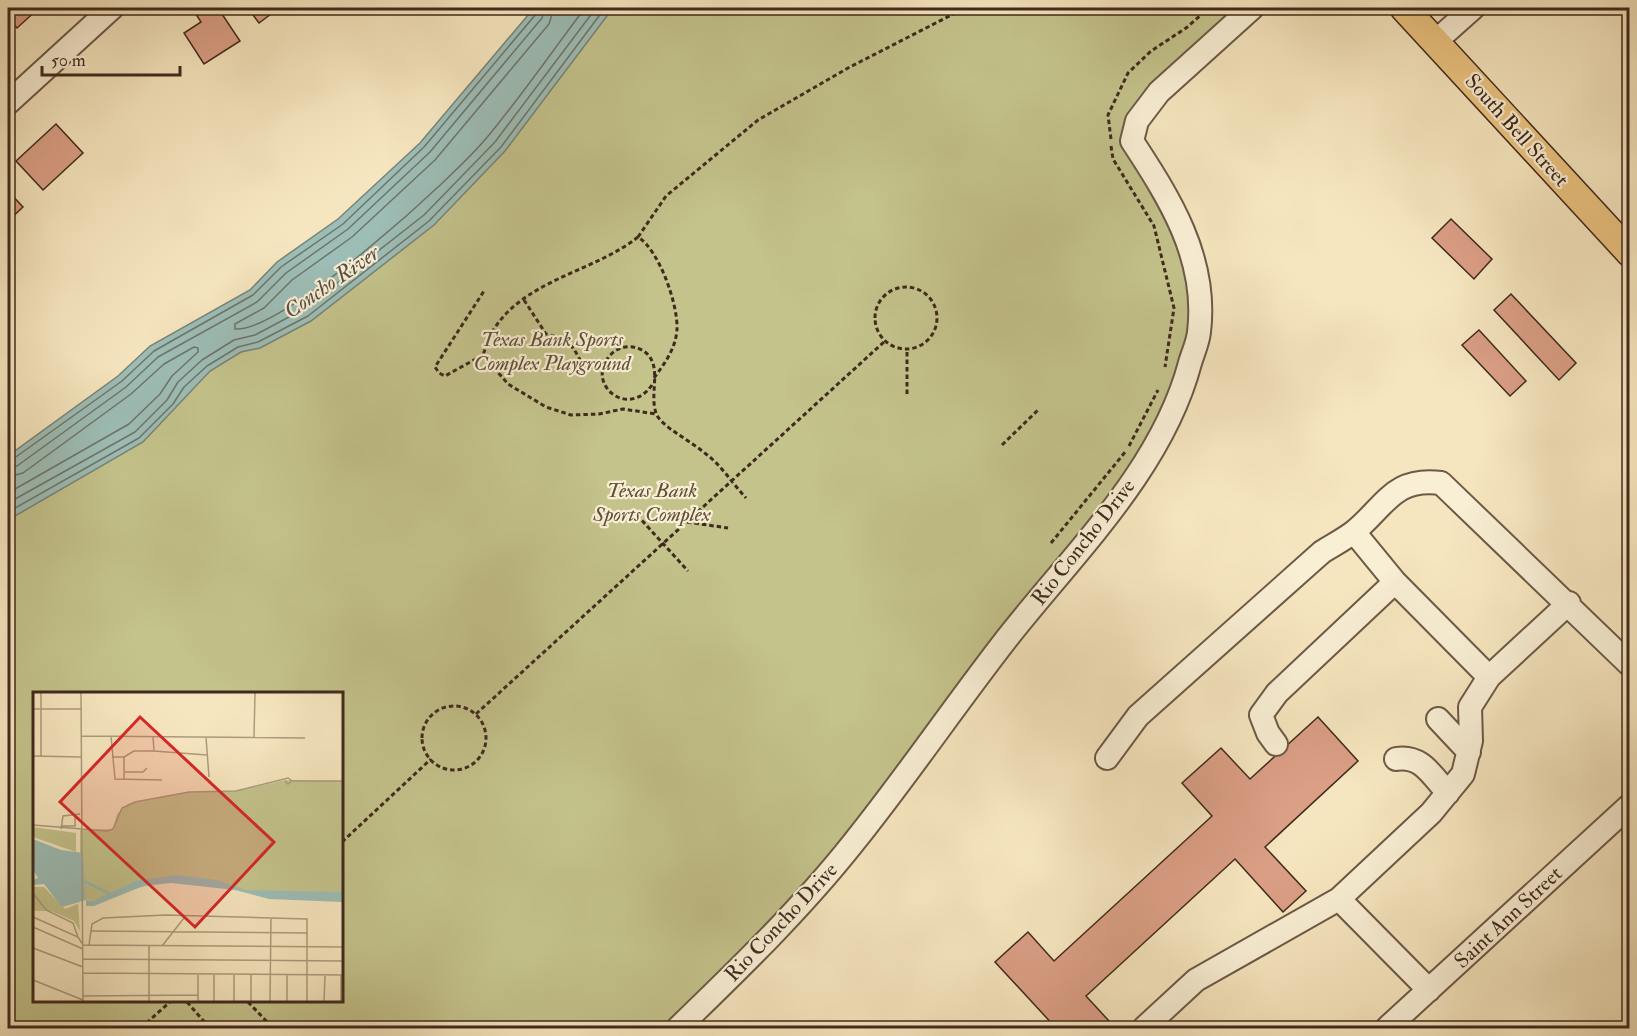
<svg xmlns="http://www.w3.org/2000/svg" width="1637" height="1036" font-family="'IM FELL Double Pica',serif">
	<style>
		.green { fill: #c4c38c; stroke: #827654; stroke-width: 1.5; fill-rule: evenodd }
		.water { fill: #9dbeb7; stroke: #778379; stroke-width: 1.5 }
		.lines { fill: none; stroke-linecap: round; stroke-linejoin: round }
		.shore { stroke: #6e746a; stroke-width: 1.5 }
		.building { fill: #db9f86; stroke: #3f2a1d; stroke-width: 1.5 }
		.minor-casing { stroke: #6d5946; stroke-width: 26 }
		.major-casing { stroke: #3f2a1d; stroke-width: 30 }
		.path { stroke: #3f2a1d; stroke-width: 3; stroke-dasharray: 4.5 3; stroke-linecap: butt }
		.minor { stroke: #f9efd5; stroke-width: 22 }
		.major { stroke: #ebc380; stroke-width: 27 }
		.labels { text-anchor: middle; stroke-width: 4.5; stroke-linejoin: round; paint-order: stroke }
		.street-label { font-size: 21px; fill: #3f2a1d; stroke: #f9efd5 }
		.park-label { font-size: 21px; font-style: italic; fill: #605039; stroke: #f9efd5 }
		.water-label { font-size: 22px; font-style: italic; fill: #564f44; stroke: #f9efd5 }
		.inset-river { fill: none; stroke: #9dbeb7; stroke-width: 3 }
		.inset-road { fill: none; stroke: #ad9b7e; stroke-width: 1.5 }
		.view { fill: #d62828; fill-opacity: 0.15; stroke: #d62828; stroke-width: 3 }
		.inset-edge { fill: none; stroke: #3f2a1d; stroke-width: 3 }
	</style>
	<rect width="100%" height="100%" fill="#f6e6bf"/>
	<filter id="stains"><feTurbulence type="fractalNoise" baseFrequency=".00333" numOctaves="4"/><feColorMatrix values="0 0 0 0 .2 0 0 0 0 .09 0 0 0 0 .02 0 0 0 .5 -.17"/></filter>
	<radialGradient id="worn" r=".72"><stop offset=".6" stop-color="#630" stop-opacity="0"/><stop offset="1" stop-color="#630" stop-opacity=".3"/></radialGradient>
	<path class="green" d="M583,8H1252L1159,92L1132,141L1168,196L1199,331L1152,453L853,843L678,1028H8V474L252,337ZM34,694H342V1002H34Z"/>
	<path class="water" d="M534,8H613L505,151L434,225L311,321L260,348L241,352L210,371L143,442L8,520V456L118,376L150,346L250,290L277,262L338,219L420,143Z"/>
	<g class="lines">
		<path class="shore" d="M554,8L549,24L435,160L352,237L292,280L264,308L235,324V329C283,333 456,176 489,135C523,94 553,50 585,8
			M8,461L13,459L122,381L154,351L253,295L281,267L343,224L424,147L536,14L538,8
			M8,468L17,466L126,387L158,357L257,302L286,273L348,229L430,152L542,18L545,8
			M8,477L23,473L131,394L164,364L194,347L198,348V352L172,376L160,394L129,424L8,493
			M8,503L135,432L167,400L178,382L202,360L234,340L255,335L304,309L424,215L495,142L596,8
			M8,512L139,438L173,404L184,387L207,366L238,347L258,342L308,316L429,221L501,147L605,8"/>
	</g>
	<path class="building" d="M8,8H39L17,28L8,18Z
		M192,8H218L240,41L204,64L184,33L201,22Z
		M248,8H279L259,23Z
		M56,124L83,153L43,190L16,161Z
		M8,191L23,207L8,221Z
		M1451,219L1492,259L1474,279L1432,238Z
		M1511,294L1576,363L1559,380L1494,310Z
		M1479,330L1526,381L1510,396L1462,345Z
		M1318,717L1358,761L1265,847L1306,891L1283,912L1235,859L1086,996L1109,1021L1100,1028H1056L995,962L1028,932L1054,961L1212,816L1182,783L1221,748L1250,779Z"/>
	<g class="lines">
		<g class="minor-casing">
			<path id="minor" d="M1436,41L1473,8
				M8,103L112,8
				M1354,532L1395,582L1489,677L1569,603
				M1438,719L1469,752
				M1276,744L1268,733L1261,715L1277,693L1395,582
				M1107,758L1138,716L1322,552C1333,545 1345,539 1355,531C1386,505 1394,477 1441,483L1630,665
				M1396,759C1422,755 1431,775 1448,793
				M1339,899L1431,813L1463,774L1471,741L1470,707L1489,677
				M678,1028C739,969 801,909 854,842C907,776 955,705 1008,637C1074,553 1162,469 1190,363C1193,353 1198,342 1199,332C1208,259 1170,199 1132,141L1137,121L1159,92L1252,8
				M1144,1028L1196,980L1339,899L1429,990
				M1387,1028L1630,805"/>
		</g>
		<g class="major-casing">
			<path id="major" d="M1404,8L1630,253"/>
		</g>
		<path class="path" d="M1111,139L1108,115L1128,73L1151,51L1186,28L1209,8
			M1111,146L1113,159L1154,226L1174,308L1165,367
			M638,237L666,196L758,120L848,68L965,8
			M875 318a31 31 0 1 1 62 0a31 31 0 1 1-62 0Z
			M524,300L546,334C570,340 572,344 583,366L603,369
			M483,355L445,376L439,373L435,367L484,291
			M654,378C665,363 676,348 677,329C678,304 659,250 638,237C594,272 526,279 494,329C489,337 486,347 483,355L508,384L546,407L571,415L599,414L623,409L656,414
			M652,385C628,419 587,385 608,358C616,346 633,343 645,352C663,366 649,393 656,413C658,419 666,426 672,430C683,438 695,445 706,454C721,465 733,484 746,498
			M907,394V349
			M1002,445L1038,410
			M1129,446L1158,390
			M637,515L688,571
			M687,522L728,528
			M1051,543L1126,451
			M422 738a32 32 0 1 1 64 0a32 32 0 1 1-64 0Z
			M476,714L885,341
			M342,842L431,759
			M187,1002L208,1026
			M248,1002L273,1028
			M141,1028L170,1002"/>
		<use href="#minor" class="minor"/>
		<use href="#major" class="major"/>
	</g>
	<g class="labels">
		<g class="street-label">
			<text transform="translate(1517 130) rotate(48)" y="7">South Bell Street</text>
			<text transform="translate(1083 542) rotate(-52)" y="7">Rio Concho Drive</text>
			<text transform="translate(1508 917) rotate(-43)" y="7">Saint Ann Street</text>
			<text transform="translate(781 922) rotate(-47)" y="7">Rio Concho Drive</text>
		</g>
		<g class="park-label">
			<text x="552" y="346">Texas Bank Sports<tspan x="552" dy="24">Complex Playground</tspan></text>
			<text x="652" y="497">Texas Bank<tspan x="652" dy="24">Sports Complex</tspan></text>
		</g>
		<g class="water-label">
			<text transform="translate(331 281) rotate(-35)" y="8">Concho River</text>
		</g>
	</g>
	<g transform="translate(33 692)">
		<rect width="310" height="310" fill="#f6e6bf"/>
		<path d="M252,88L310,89V204L236,205L143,185L60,209L47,206V138L80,137L84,122L95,112L156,100L203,99ZM0,135L43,141V160L0,145ZM0,195H11L32,217L45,212L47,239L41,229L18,219H0Z" fill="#c4c38c"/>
		<path d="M0,147L28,158L50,161L53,208L60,209L103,189L143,183L184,188L213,198L310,200V210L236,207L202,198L138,191L110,194L61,214H53V208L29,215L11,192L0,193V188L5,186L0,178Z" fill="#9dbeb7"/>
		<path class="inset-river" d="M47,187L77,202"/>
		<path class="inset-road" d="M48,1L50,310M0,17H48M48,44L272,46M78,44L82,87L129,88M120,44L121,59L174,63M173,45L176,85M221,45L222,1M0,64L48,65M8,64V1M79,65H91V88M91,65L101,59H121M92,80H110L114,76M259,89H311M0,133L74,139L80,137L89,116L102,110L156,100L203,99L255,86L259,89L255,92L252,89M28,134H42V122M28,137L30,124L47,122M0,201L13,218L40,231L45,245M0,225L45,245L50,253L311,255M0,235L50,257M57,239L274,241M56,253L59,232L70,226L133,223L274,227V310M116,253V310M129,254L151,226M0,256L50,275M50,267L311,269M50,281L311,283M0,288L50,308M50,304L165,303M165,310V283M181,310V283M201,310V283M218,310V283M237,310L238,227M254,310V283M291,310L292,284M308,310V283"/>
		<path class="view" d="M107,25L241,150L162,235L27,110Z"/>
		<rect width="310" height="310" class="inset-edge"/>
	</g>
	<rect width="1637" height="1036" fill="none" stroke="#f6e6bf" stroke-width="30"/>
	<rect x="9" y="9" width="1619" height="1018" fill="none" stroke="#3f2a1d" stroke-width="3"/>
	<rect x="15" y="15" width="1607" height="1006" fill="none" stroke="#3f2a1d" stroke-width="1.5"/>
	<path d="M42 66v9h138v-9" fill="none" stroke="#3f2a1d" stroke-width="3"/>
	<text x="51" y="66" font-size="18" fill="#3f2a1d" stroke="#f9efd5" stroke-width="4.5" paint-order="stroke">50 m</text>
	<rect width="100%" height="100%" filter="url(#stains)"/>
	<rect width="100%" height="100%" fill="url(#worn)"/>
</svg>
